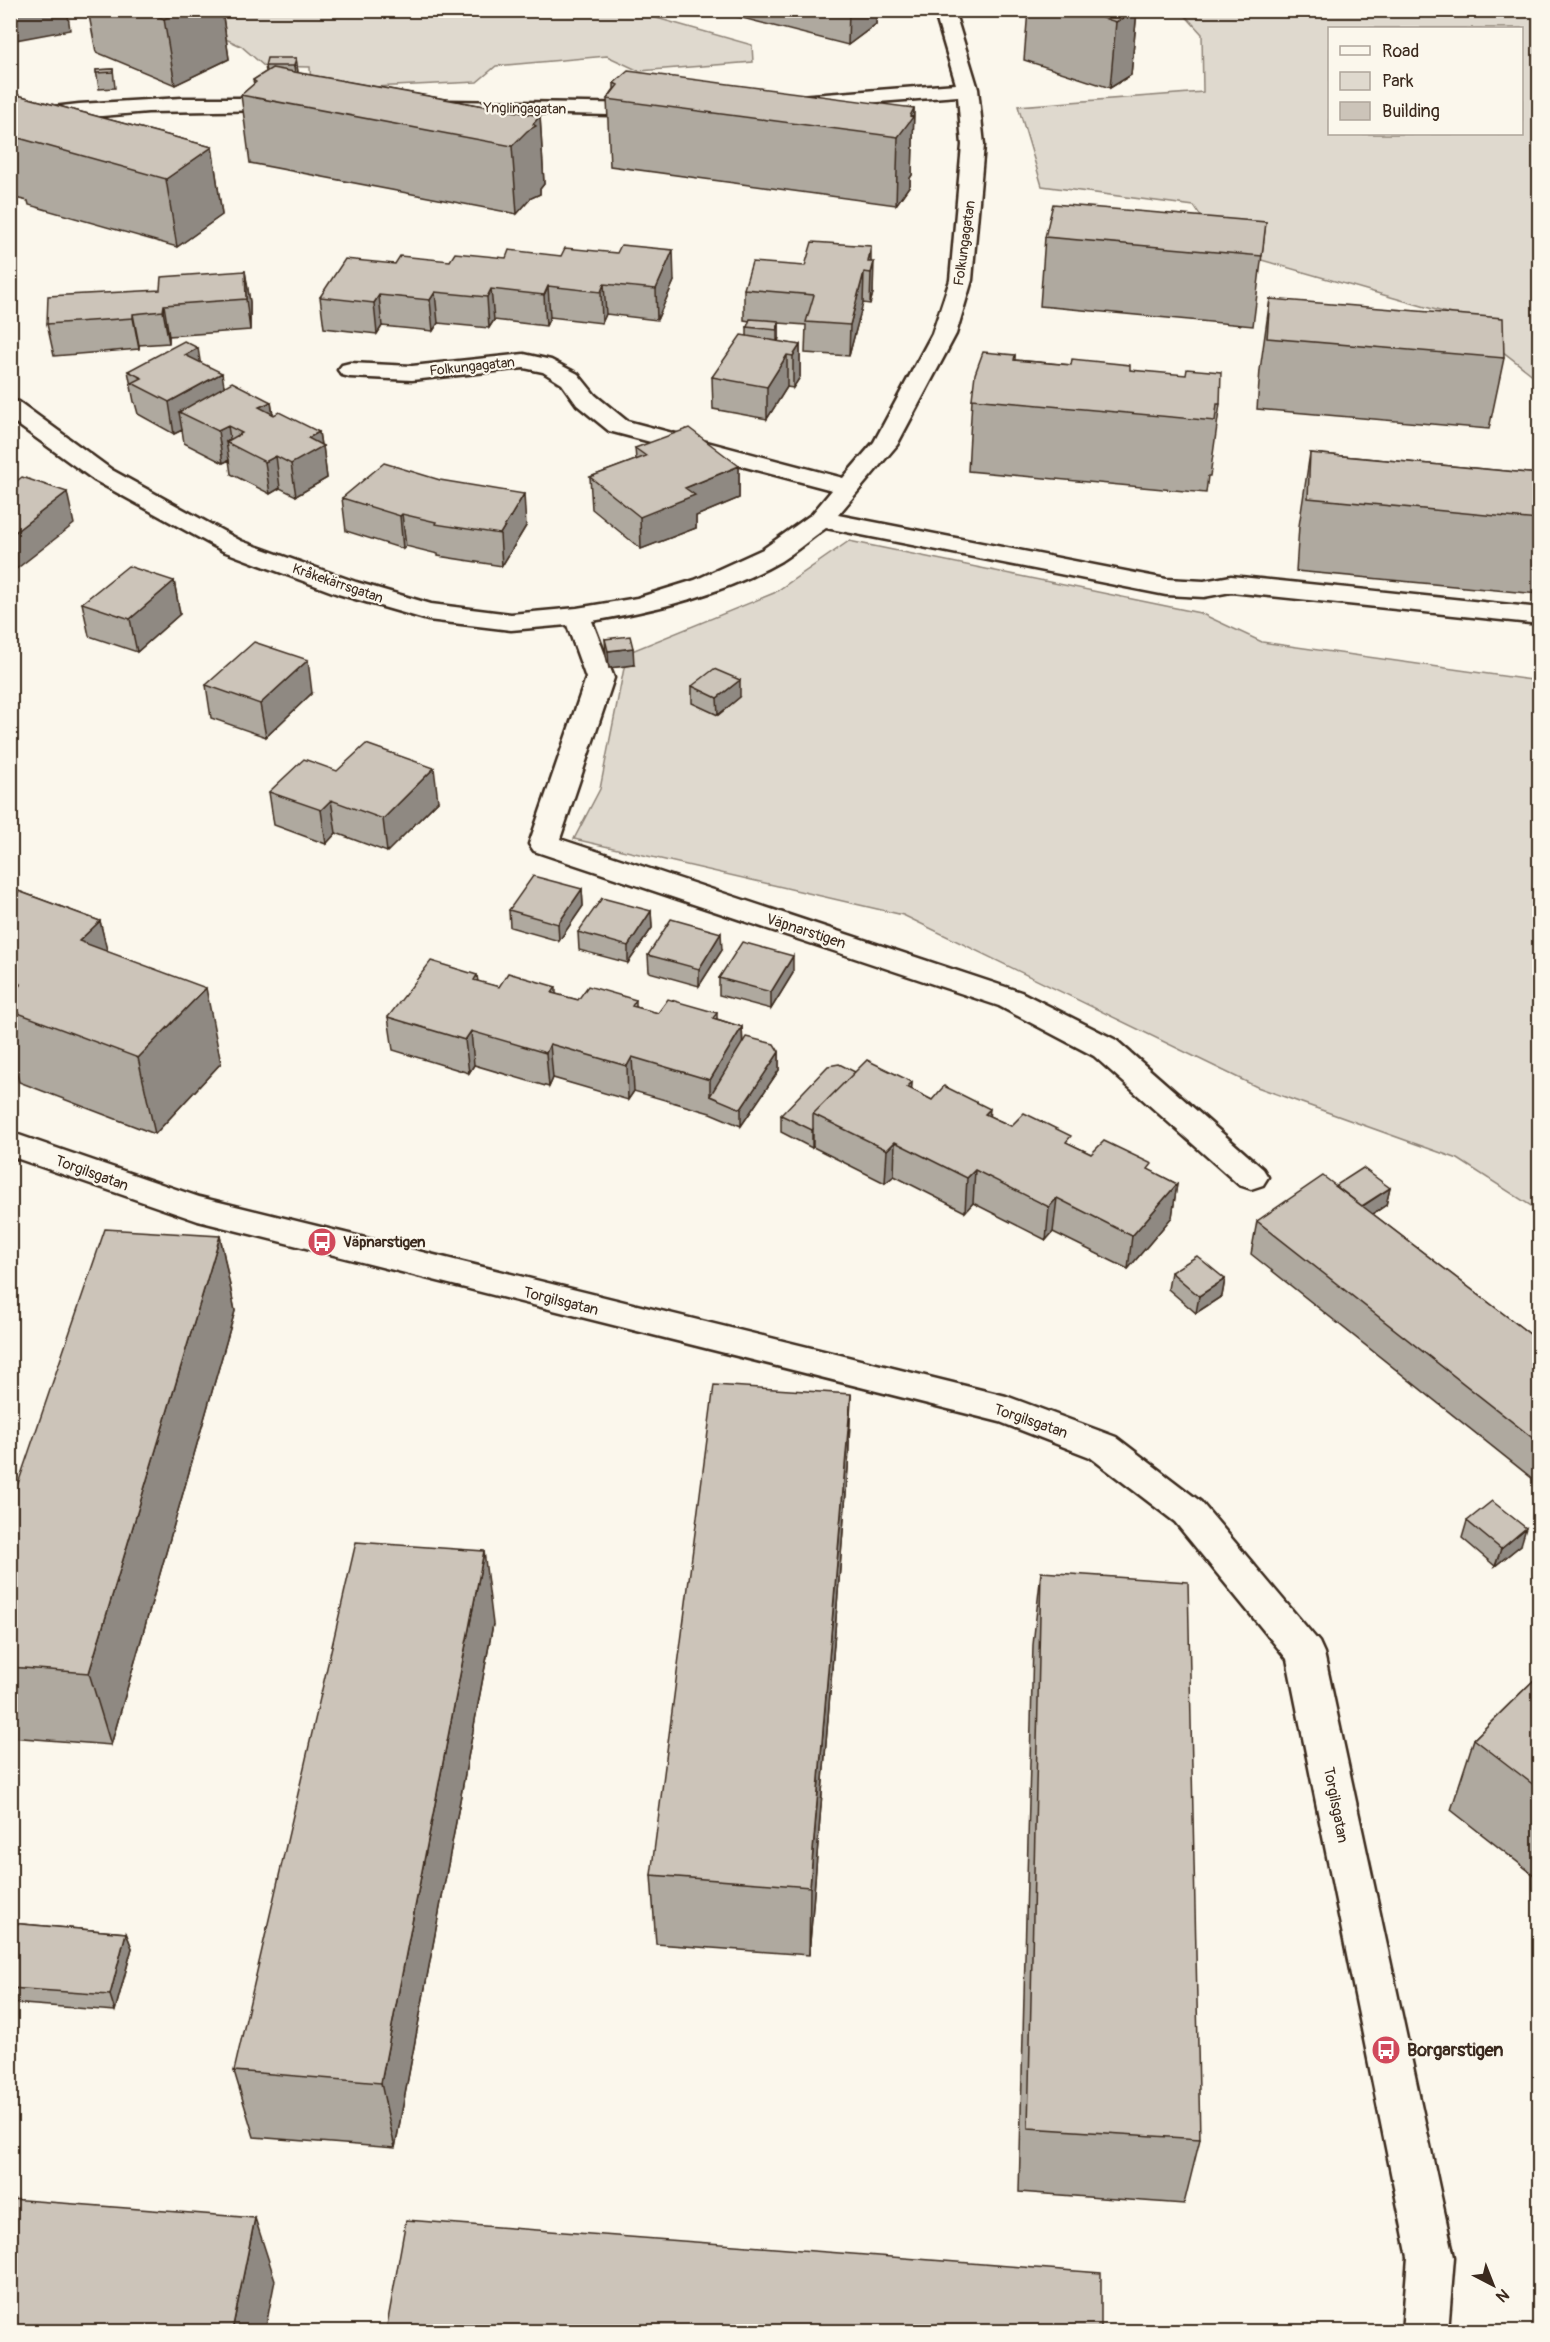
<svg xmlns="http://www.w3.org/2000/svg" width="1550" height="2342" font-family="Pangolin,sans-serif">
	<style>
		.green { fill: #dfd9ce; stroke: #8d8276; stroke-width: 1.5; fill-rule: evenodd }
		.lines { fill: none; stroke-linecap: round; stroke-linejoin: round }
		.minor-casing { stroke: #3b2a1e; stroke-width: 5 }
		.minor { fill: #fbf7ec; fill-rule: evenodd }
		.wall { fill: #afa99f; stroke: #3b2a1e; stroke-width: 1.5 }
		.shaded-wall { fill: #8f8982; stroke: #3b2a1e; stroke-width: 1.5 }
		.building { fill: #ccc4b9; stroke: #3b2a1e; stroke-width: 1.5 }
		.labels { text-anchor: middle; stroke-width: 4.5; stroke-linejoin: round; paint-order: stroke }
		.far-street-label { font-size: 14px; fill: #3b2a1e; stroke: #fbf7ec }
		.street-label { font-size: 15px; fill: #3b2a1e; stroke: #fbf7ec }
		.poi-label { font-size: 15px; font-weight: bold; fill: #3b2a1e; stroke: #fbf7ec; text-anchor: start }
		.near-poi-label { font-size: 18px; font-weight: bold; fill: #3b2a1e; stroke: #fbf7ec; text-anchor: start }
	</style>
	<rect width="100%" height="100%" fill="#fbf7ec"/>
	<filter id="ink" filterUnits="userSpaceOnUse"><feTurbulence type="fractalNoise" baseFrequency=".0167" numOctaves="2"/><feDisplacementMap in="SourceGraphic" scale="12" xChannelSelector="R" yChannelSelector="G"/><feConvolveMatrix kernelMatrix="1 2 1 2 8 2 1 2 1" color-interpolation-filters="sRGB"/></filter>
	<g filter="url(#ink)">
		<path class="green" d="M124,11H632L752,45L753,62L639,71L607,56L496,66L477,82L311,90L310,67L264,66L241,46L197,26Z
			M1181,11H1539V380L1457,316L1223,249L1194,206L1042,186L1018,106L1203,92L1202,34ZM1330,28H1522V134H1330Z
			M849,541L1200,613L1262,642L1539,681V1211L1458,1159L1257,1087L903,915L574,839L600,789L627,653L774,593Z"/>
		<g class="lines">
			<g class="minor-casing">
				<path id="minor" d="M934,10H954L978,89L984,145L972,280L956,334L897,445L838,515L1166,579L1204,581L1231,576L1540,608V624L1231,592L1204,597L1166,595L826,528C811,538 797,551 781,561C724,594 657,610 592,621L614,678L560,839L1021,992L1116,1040L1263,1169L1268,1177L1263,1185L1251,1189L1239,1185L1094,1056L999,1006L534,851L529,844L586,678L567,625L511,630L428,620L338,594L223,551L94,480L10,419V400L19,402L112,470L241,541L356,582L431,604L511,614L577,608L637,598L695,580L763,549L812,514L832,490L609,431L577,405L562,384L543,372L524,368L412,380L350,377L342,375L338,370L342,365L350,363L412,366L524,354L551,360L578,374L595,395L627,421L843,478L874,442L932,334L950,280L962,145L958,96L799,108L792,106L789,102L792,98L799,96L956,84Z
					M182,98H286L293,100L296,104L293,108L286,110L148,112L10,124V112L79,104Z
					M445,101L652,104L659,106L662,110L659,114L652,116L438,111L435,107L438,103Z
					M10,1132L199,1197L1006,1396L1116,1437L1201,1502L1319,1642L1324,1653L1454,2257L1448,2332H1402L1408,2257L1287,1659L1175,1522L1090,1457L1000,1422L198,1221L10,1156Z"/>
			</g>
			<use href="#minor" class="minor"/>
		</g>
		<path class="wall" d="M88,10H222L229,59L175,85L96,52Z
			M711,10H876V24L848,45Z
			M1028,10H1137L1131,75L1110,88L1024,60Z
			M296,58L298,73L540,116L544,184L540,189V194L531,198L517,214L250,163L241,95L254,84L253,80L266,72L265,66Z
			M113,69L115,88L99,89L96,70Z
			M614,83L914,108L912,175L910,178V185L896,205L610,166L607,99L614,89Z
			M10,93L212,147L222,215L177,247L29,205L28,201L10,197Z
			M1266,222L1253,326L1040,306L1045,237Z
			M561,256L674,281L657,320L606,314L602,323L550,317L546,326L494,320L489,328L438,323L433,331L382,326L377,334L324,328L320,297L395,264Z
			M871,262L873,293L870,304L863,303L849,356L805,353L806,325L779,323V337L778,342L800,345V377L793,388L787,387L767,419L713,409L712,377L747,336V327L750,321L744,320V289L805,266Z
			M245,271L250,302V330L169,336V343L139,345V349L54,356L47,324Z
			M1270,299L1504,358L1489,429L1257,409L1260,370Z
			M1015,355V360L1130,370L1220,404L1210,476H1208L1206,493L968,471L972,399Z
			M200,362L225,386L271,402L273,414L319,432L321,445L323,446L327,478L296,496L280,488L270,494L231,474L229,460L223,463L184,443L182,430L174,434L138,414L135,403L134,402L128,371Z
			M635,448L739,466V498L696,516V528L641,549L592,509L590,477L636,460Z
			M1310,453L1539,474V594L1296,571L1299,526Z
			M342,498L526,526L502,566L438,556V554L406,546L403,549L346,531Z
			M174,581L180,614L137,652L89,636L82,603Z
			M605,639L634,665L609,668L606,656Z
			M206,685L312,693L266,737L211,718Z
			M692,686L740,697L718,715L692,703Z
			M337,771L438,801L387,852L336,833L326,844L274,825L269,792Z
			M10,888L100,921L107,952L221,1063L155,1134L19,1082L10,1050Z
			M582,889L583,906L559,941L510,927L509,910Z
			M651,911L652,928L628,963L579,950L578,932Z
			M722,950L699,986L649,972L648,955Z
			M793,973L771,1009L719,995V978Z
			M477,975L478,982L499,987H556V994L578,1000H636V1007L658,1013H717V1019L742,1027L743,1043L779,1052V1070L741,1126L710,1113L634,1091L628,1100L553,1078L549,1087L474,1065L469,1073L393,1050L388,1017Z
			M855,1072L912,1082L911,1090L932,1100L989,1116L1011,1126L1070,1144L1091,1154L1151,1171L1177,1184L1172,1217L1128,1269L1053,1232L1046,1240L973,1203L965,1212L894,1176L885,1183L813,1147L812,1148L781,1132V1115Z
			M1335,1186L1390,1188L1386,1205L1373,1214L1539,1341V1475L1533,1479L1251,1254L1257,1221Z
			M220,1236L235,1311L111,1745L10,1737V1507Z
			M1171,1272L1225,1279L1222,1296L1196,1313L1168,1289Z
			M851,1394L848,1468L809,1955L656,1944L651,1875Z
			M1467,1521L1521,1545L1495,1566L1462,1538Z
			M1041,1572L1200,2139L1184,2204L1019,2192L1033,1645Z
			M493,1624L395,2148L254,2137L234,2071Z
			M1539,1675V1879L1451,1810L1474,1739Z
			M10,1923L126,1933L132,1948L115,2011L10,2003Z"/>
		<path class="shaded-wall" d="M10,10H72L73,14L68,15L70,30L10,41Z
			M183,10H222L229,59L175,85L164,19Z
			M849,10H876V24L848,45Z
			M1135,10H1137L1131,75L1110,88L1116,22Z
			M296,58L298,73L296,81L294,66Z
			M914,108L912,175L910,178V185L896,205L898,137Z
			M540,116L544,184L540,189V194L531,198L517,214L512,146Z
			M212,147L222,215L177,247L166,179Z
			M871,246V273L868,262Z
			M673,250L674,281L657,320L656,289Z
			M874,262L873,293L870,304L871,273Z
			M245,271L250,302V330L246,299Z
			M864,272L863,303L849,356L850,325Z
			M604,284L606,314L602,323L601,292Z
			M548,286L550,317L546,326L544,295Z
			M491,289L494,320L489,328L487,297Z
			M435,292L438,323L433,331L430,300Z
			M379,295L382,326L377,334L374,303Z
			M164,305L169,336V343L163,311Z
			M133,314L139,345V349L133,318Z
			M779,321V337L777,346V330Z
			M800,345V377L793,388V356Z
			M198,348L203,379L185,355Z
			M787,355V387L767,419V387Z
			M222,373L227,405L179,412L182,430L174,434L169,402Z
			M271,402L275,433L259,407Z
			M228,426L231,445L226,442L229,460L223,463L218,431Z
			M319,432L321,446H323L327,478L296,496L291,464L308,438Z
			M276,456L280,488L270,494L265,462Z
			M739,466V498L696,516V528L641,549L640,517L685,488Z
			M67,492L74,524L10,574V536Z
			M524,494L526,526L502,566L500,534Z
			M402,514L406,546L403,549L400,516Z
			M174,581L180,614L137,652L130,619Z
			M633,648L634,665L609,668L608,651Z
			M308,660L312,693L266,737L260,704Z
			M740,680V697L718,715L717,698Z
			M434,768L438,801L387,852L383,819Z
			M331,800L336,833L326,844L321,810Z
			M582,889L583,906L559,941L558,924Z
			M651,911L652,928L628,963V946Z
			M100,921L118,996L79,941Z
			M721,933L722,950L699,986V969Z
			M793,956V973L771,1009V992Z
			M206,988L221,1063L155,1134L138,1058Z
			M742,1027L743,1060L710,1096V1080Z
			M471,1031L474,1065L469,1073L465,1040Z
			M550,1044L553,1078L549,1087L546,1053Z
			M779,1052V1070L741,1126V1109Z
			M632,1057L634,1091L628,1100L627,1066Z
			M912,1082L910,1116L907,1087Z
			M990,1109L987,1142L985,1114Z
			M813,1129V1147L812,1148V1130Z
			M895,1142L894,1176L885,1183L887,1150Z
			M975,1170L973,1203L965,1212L967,1178Z
			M1177,1184L1172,1217L1128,1269L1132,1236Z
			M1390,1188L1386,1205L1346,1232L1349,1215Z
			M1057,1198L1053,1232L1046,1240L1049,1207Z
			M220,1236L235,1311L111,1745L89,1673Z
			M1225,1279L1222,1296L1196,1313L1199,1296Z
			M851,1394L848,1468L809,1955L810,1887Z
			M1539,1460V1475L1533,1479Z
			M1526,1528L1521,1545L1495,1566L1501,1549Z
			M484,1551L493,1624L395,2148L381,2083Z
			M126,1933L132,1948L115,2011L110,1995Z
			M255,2218L275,2280L265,2331H232Z"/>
		<path class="building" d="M142,10H183L164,19Z
			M1078,10H1135L1116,22Z
			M267,58H296L294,66H265Z
			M272,68L540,116L533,124L536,126L527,131L512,146L241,95L256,82L253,80Z
			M113,69V72L96,73V70Z
			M628,71L914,108L910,116L913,117L898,137L607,99L618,85L614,83Z
			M10,93L212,147L166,179L15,137L19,135L10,133Z
			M1053,204L1266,222L1262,256L1045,237Z
			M812,242L871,246L868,262H874L871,273L864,272L850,325L806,322L814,295L744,289L752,262L805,266Z
			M621,245L673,250L656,289L604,284L601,292L548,286L544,295L491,289L487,297L435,292L430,300L379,295L374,303L320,297L345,259L395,264L400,256L450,261L455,253L506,258L509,250L561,256L565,248L617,253Z
			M245,271L246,299L164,305L163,311L133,314V318L47,324L48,296L160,290L161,277Z
			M1270,299L1503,318L1504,358L1267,338Z
			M750,319L779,321L777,330L747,327Z
			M741,335L800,345L793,356L787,355L767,387L712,377Z
			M184,341L198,348L185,355L222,373L169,402L132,383L142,378L128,371Z
			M983,352L1015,355L1014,360L1071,365L1072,359L1130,365V370L1186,375L1187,369L1221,372L1220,404H1217L1215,421L972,399L975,374Z
			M232,382L271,402L259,407L274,415L279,412L319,432L308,438L323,446L291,464L276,456L265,462L226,442L242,433L228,426L218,431L179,412Z
			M689,428L739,466L685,488L695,495L640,517L590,477L646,456L635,448Z
			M1310,453L1539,474V520L1308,498Z
			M384,463L440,480L524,494L500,534L435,524L436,522L402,514L400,516L342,498Z
			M22,477L67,492L10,536V486Z
			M128,566L174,581L130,619L82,603Z
			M630,636L633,648L608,651L605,639Z
			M254,642L308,660L260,704L206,685Z
			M714,669L740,680L717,698L692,686Z
			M366,744L434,768L383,819L331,800L321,810L269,792L304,759L337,771Z
			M533,876L582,889L558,924L509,910Z
			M10,888L100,921L79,941L206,988L138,1058L10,1010V995L21,984L10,980Z
			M602,898L651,911L628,946L578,932Z
			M671,919L721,933L699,969L648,955Z
			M742,942L793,956L771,992L719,978Z
			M431,961L477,975L474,980L499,987L508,973L556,987L552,993L578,1000L588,986L636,1000L632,1006L658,1013L668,999L717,1013L713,1018L742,1027L710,1080L632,1057L627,1066L550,1044L546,1053L471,1031L465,1040L388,1017Z
			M746,1037L774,1044L779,1052L741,1109L710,1096Z
			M867,1060L912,1082L907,1087L932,1100L944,1086L990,1109L985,1114L1011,1126L1024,1113L1071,1136L1066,1142L1091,1154L1104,1141L1152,1164L1148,1169L1177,1184L1132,1236L1057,1198L1049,1207L975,1170L967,1178L895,1142L887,1150L813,1114Z
			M839,1064L855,1072L813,1114V1129L812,1130L781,1115L828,1066Z
			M1363,1168L1390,1188L1362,1206L1335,1186Z
			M1323,1176L1539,1341V1443L1257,1221Z
			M105,1229L220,1236L89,1673L10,1667V1507Z
			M1197,1256L1225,1279L1199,1296L1171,1272Z
			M714,1385L851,1394L810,1887L651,1875Z
			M1492,1501L1526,1528L1501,1549L1467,1521Z
			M356,1542L484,1551L381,2083L234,2071Z
			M1041,1572L1188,1582L1200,2139L1028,2128Z
			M1539,1675V1789L1474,1739Z
			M10,1923L126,1933L110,1995L10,1988Z
			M10,2199L255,2218L232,2331H10Z
			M406,2220L1101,2273V2331H386Z"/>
	</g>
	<defs>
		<g id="bus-disc" transform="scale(1.5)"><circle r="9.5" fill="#d1495b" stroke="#fbf7ec"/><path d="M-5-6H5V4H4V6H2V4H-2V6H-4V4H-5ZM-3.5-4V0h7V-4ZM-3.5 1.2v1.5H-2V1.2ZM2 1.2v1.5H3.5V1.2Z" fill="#fff"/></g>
	</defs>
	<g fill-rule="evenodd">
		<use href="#bus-disc" x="322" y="1242"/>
		<use href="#bus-disc" x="1386" y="2050"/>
	</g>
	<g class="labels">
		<g class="far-street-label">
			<text transform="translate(525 108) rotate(1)" y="5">Ynglingagatan</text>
			<text transform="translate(964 243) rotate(-82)" y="5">Folkungagatan</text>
			<text transform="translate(472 366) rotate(-6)" y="5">Folkungagatan</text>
			<text transform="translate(338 583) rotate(19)" y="5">Kråkekärrsgatan</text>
		</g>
		<g class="street-label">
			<text transform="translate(806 931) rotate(18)" y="5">Väpnarstigen</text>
			<text transform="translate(92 1173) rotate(20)" y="5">Torgilsgatan</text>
			<text transform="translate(561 1301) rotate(14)" y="5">Torgilsgatan</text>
			<text transform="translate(1031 1421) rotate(19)" y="5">Torgilsgatan</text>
			<text transform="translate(1336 1805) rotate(79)" y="5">Torgilsgatan</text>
		</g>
		<g class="poi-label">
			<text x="343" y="1247">Väpnarstigen</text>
		</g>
		<g class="near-poi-label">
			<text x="1407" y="2056">Borgarstigen</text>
		</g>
	</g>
	<rect width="1550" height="2342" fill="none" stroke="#fbf7ec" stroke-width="36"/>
	<rect x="18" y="18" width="1514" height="2306" fill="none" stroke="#3b2a1e" stroke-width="2" filter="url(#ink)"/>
	<rect x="1328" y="27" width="195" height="108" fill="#fbf7ec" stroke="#aea59a" stroke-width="1.5"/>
	<rect x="1340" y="46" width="30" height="9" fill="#fbf7ec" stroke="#aea59a" stroke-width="1.5"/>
	<text x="1382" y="57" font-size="18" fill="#3b2a1e">Road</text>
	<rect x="1340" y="72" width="30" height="18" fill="#dfd9ce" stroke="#aea59a" stroke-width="1.5"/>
	<text x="1382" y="87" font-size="18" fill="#3b2a1e">Park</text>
	<rect x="1340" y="102" width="30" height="18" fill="#ccc4b9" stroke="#aea59a" stroke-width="1.5"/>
	<text x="1382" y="117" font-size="18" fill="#3b2a1e">Building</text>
	<g transform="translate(1493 2285) rotate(138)" stroke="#fbf7ec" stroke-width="4.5" paint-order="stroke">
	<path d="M0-4.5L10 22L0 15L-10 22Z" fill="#3b2a1e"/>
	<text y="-9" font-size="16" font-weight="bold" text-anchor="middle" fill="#3b2a1e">N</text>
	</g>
</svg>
